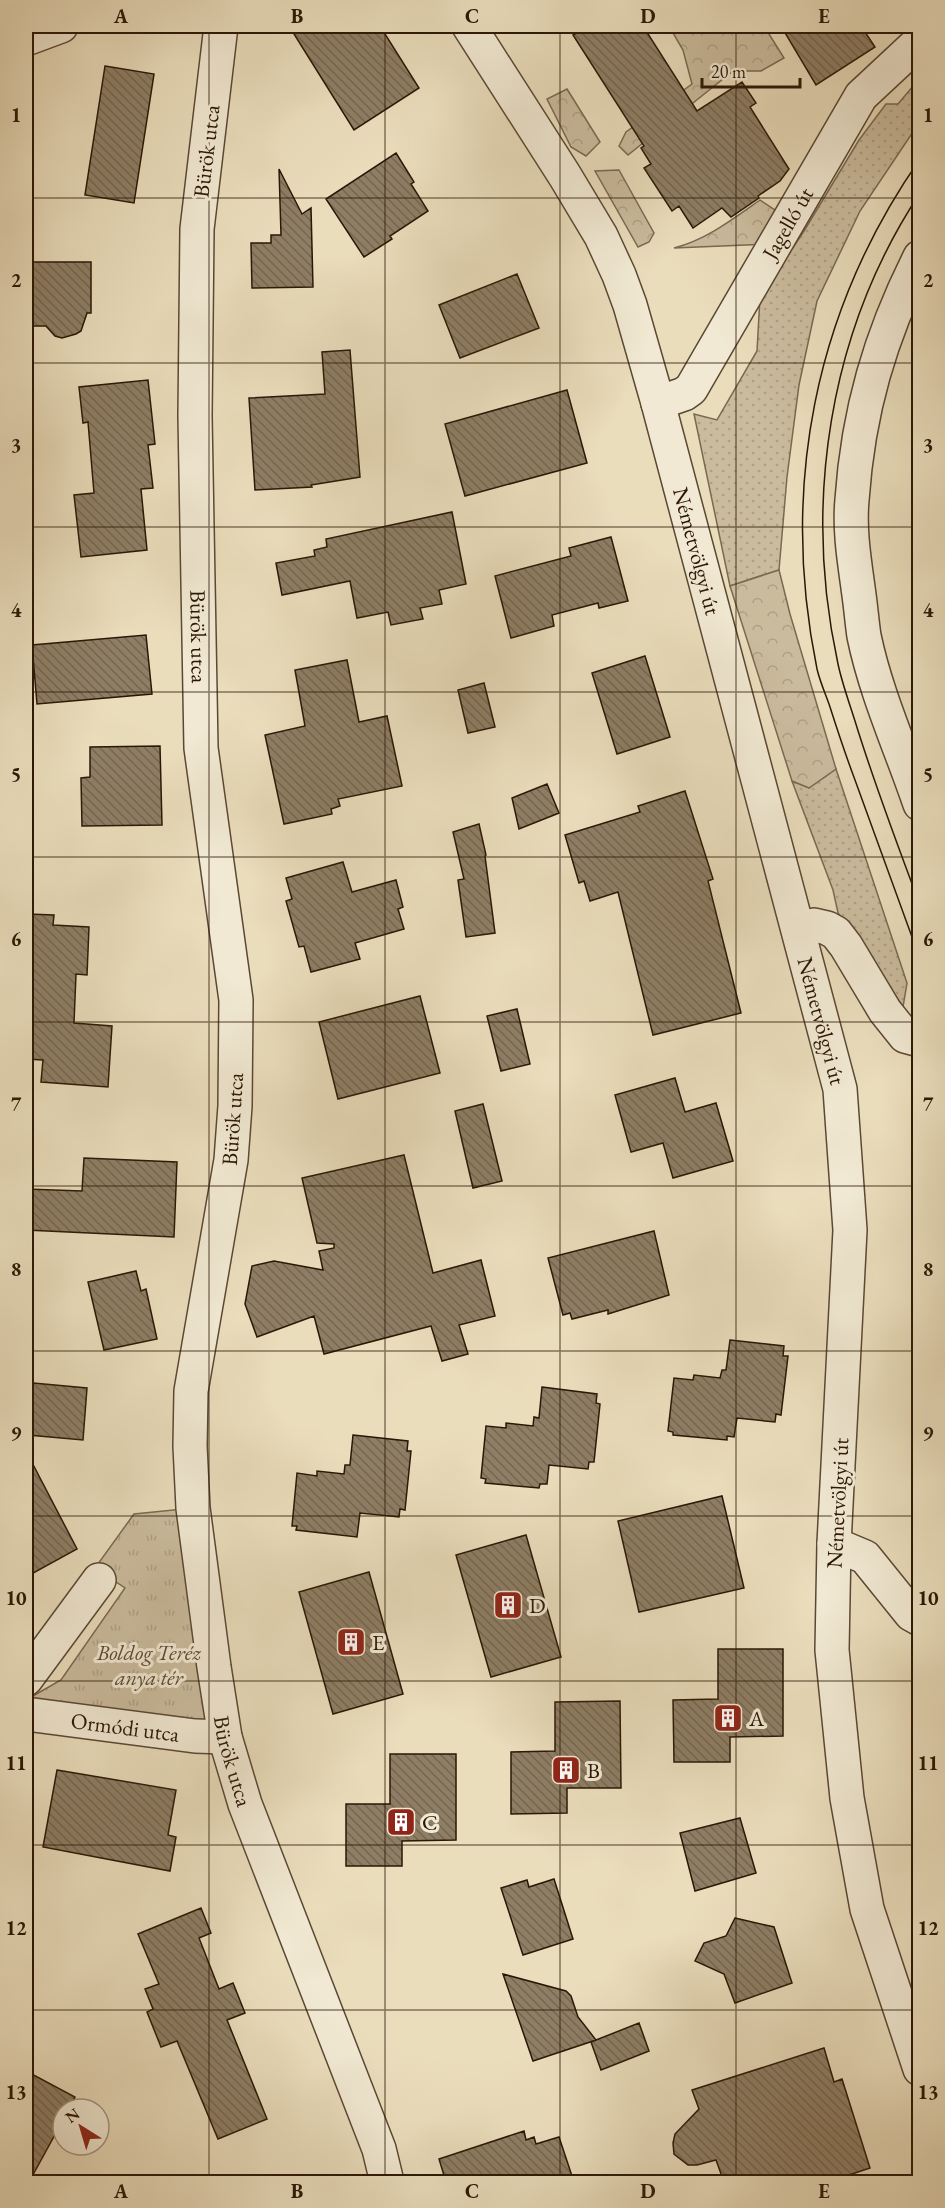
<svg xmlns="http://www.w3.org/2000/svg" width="945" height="2208" font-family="'EB Garamond',serif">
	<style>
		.grass { fill: url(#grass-dots); stroke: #7a6952; stroke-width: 1.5 }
		.forest { fill: url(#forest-crowns); stroke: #7a6952; stroke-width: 1.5 }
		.park { fill: url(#park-tufts); stroke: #7a6952; stroke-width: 1.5 }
		.building { fill: url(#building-back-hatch); stroke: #2b1706; stroke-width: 1.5 }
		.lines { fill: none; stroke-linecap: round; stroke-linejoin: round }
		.minor-casing { stroke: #5b4834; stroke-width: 36 }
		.tertiary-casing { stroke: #5b4834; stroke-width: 36 }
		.minor { stroke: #f1e9d3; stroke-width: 33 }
		.tertiary { stroke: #f1e9d3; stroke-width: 33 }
		.tram { stroke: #2b1706; stroke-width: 1.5 }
		.grid { fill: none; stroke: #2b1706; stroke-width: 1.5; stroke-opacity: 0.55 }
		.labels { text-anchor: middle; stroke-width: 6; stroke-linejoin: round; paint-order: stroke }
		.street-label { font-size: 22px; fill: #2b1706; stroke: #f1e9d3 }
		.poi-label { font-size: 22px; fill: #2b1706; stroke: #f1e9d3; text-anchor: start }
		.park-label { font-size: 22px; font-style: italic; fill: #5b4833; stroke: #f1e9d3 }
		.neatline { fill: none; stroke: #2b1706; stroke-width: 2 }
		.grid-label { font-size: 20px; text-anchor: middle; font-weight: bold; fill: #2b1706 }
	</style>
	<defs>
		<pattern id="grass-dots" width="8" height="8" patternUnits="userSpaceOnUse" patternTransform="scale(1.5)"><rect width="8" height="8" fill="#cabb9d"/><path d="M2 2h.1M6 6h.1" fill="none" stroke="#aea086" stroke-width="1.8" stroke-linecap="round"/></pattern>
		<pattern id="forest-crowns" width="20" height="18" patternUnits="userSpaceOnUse" patternTransform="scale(1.5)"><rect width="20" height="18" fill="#cabb9d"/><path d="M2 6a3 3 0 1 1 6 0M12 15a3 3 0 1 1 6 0" fill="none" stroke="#aea086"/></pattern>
		<pattern id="park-tufts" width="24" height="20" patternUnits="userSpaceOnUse" patternTransform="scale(1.5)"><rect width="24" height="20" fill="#cabb9d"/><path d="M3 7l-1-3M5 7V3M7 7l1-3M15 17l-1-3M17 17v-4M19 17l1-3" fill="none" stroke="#aea086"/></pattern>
		<pattern id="building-back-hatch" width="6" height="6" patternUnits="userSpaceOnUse" patternTransform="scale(1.5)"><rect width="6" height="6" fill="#8e7e65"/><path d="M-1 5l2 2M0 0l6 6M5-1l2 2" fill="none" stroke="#746651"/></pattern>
	</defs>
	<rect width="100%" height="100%" fill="#eaddbc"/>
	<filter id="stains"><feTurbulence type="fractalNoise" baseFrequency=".00333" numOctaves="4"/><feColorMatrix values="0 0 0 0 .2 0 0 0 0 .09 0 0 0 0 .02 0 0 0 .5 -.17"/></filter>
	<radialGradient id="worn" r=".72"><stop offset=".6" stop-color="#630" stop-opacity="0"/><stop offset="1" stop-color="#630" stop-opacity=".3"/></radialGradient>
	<path class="grass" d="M919,79V123L860,211L817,301L799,385L787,477L779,570L730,586L694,414L717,420L757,351L760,297L804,231L859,140L886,104H898Z
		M836,769L907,983L903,1007L838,913L833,890L792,781L809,788Z"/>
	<path class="forest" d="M669,26H764L784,58L761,71H733L628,155L619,146L626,132L692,84L683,50Z
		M567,89L600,142L586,156L571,147L547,99Z
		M619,170L654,233L649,242L638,247L595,171Z
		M760,200L784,216L769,244L674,248C706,240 733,219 760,200Z
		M779,570L790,614L836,769L809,788L792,781L730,586Z"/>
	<path class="park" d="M193,1508L225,1737L26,1700L61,1680L125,1588L95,1568L134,1514Z"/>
	<path class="building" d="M289,26H380L419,88L354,130Z
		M589,26H643L697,111L742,82L756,103L750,107L789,169L780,181L758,196L759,198L731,217L722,208L693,228L679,206L672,211L644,168L651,164L641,148L644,146L573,35Z
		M781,26H861L875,47L816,85Z
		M105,66L154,74L134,203L85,195Z
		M396,153L414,182L411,184L428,211L390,236L392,239L364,257L326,199Z
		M279,169L302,214L311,208L313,287L252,288L251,243H271V235H281Z
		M31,262H91V313H87L81,331L76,334L62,338L55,336L46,326H33Z
		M517,274L539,328L460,358L439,305Z
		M350,350L360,477L311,485L312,487L255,490L249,398L325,394L322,352Z
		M148,380L155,444L148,445L153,488L141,489L147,550L81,557L74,495L94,493L88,422L83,423L79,387Z
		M567,390L587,463L465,496L445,424Z
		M452,512L466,584L439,590L442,604L420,608L423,619L391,625L388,612L357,618L350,581L282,595L276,563L315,556L314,550L327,547L326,539Z
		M611,537L628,601L599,608L598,603L552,615L554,626L511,638L495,576L571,556L569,548Z
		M146,635L152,694L37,704L32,645Z
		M645,656L670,737L617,754L592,673Z
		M347,660L359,722L387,716L402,786L338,799L340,806L331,809L332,814L284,824L265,735L305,726L295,670Z
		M484,683L495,727L468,733L458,690Z
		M160,746L162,825L82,826L81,778L90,777V747Z
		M547,784L559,813L519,829L512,798Z
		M685,791L713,879L708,881L741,1013L653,1035L618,892L590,901L584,881L579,883L565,835L640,812L638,806Z
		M479,824L486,855L485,856L495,933L466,937L458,880L464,879L453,832Z
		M343,862L352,892L396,880L403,907L398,909L404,929L355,943L360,959L311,972L304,946L299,947L286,901L292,899L286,878Z
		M27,914L54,915L53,925L89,927L87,975L76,974L74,1023L112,1026L108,1087L41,1082L43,1060L26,1059L32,979H26Z
		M420,996L440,1073L338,1099L319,1022Z
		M517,1009L530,1064L501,1071L487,1016Z
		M675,1078L685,1112L716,1103L733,1161L673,1178L663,1143L631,1152L615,1095Z
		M483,1104L502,1181L473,1188L455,1111Z
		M404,1155L433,1273L481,1260L495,1316L459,1325L468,1354L442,1361L431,1326L324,1354L314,1316L257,1337L245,1304L252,1266L274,1261L323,1270L319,1251L334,1248V1244L317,1243L302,1178Z
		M84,1158L177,1162L174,1237L26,1230V1189L82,1191Z
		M654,1231L669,1295L608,1314V1310L572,1319L570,1313L563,1315L548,1258Z
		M136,1271L141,1291L146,1289L157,1339L104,1350L88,1282Z
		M730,1340L784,1346L783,1356H788L781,1415L776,1414L775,1422L737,1418L734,1437L727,1436V1440L673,1435V1432L668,1431L674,1378L693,1380L694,1375L720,1378L722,1370H726Z
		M33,1383L87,1388L83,1440L28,1435Z
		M542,1387L597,1394L596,1403L600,1404L594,1462H589L588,1469L549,1465L547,1484H540L539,1488L485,1483L486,1479L481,1478L486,1426L506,1428V1423L533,1426L534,1417L539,1418Z
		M353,1435L408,1441L407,1451H411L405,1510L400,1509L399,1517L360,1513L357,1537L296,1530L297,1526H292L297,1473L317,1476V1471L344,1474L345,1465H350Z
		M26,1451L77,1549L26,1577Z
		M722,1496L744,1588L639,1612L618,1521Z
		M526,1535L561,1657L491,1677L456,1555Z
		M369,1572L403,1694L333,1714L299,1592Z
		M718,1649H783V1736L730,1737V1762H674L673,1700L718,1699Z
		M620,1701L621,1788H567V1813L511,1814V1752L555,1751V1702Z
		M390,1754H456V1840L402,1841V1866H346V1804H390Z
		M57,1770L176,1790L168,1835L176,1837L170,1871L43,1847Z
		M740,1818L756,1873L695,1891L680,1833Z
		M554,1879L573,1939L523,1955L501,1888L527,1880L529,1887Z
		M201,1908L211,1933L199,1938L219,1989L233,1983L245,2013L227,2020L267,2119L218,2139L177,2041L161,2047L147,2012L153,2009L145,1989L159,1984L138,1934Z
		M735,1918L774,1927L792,1983L735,2003L724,1974L695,1961L704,1943L726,1936Z
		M503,1974L566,1991L571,1996L578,2017L596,2040L533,2061Z
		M639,2023L649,2051L601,2070L591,2042Z
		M824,2048L834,2082L842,2079L870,2168L828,2182H724L716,2160L697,2165H688L674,2154L673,2143L675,2134L699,2109L692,2090Z
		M26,2071L75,2097L69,2109H63V2120L29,2182H26Z
		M524,2131L526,2140L534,2137L536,2144L559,2137L574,2182H446L439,2159Z"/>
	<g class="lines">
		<g class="minor-casing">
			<g id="minor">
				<path d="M26,39L61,26"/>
				<path d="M920,257C880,336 858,412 852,500C849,532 855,564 859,595C861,609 862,623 864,636C876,694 901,748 920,804"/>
				<path id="s1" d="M658,403L684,394L691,389L861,96L920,41"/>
				<path d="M798,929L814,925L827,928L836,933L846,946L885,1011L905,1036L920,1040"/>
				<path d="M834,1544L865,1557L911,1614L920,1619"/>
				<path d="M26,1679L99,1580"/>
				<path id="s2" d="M26,1714L195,1736L225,1737"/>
			</g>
		</g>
		<g class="tertiary-casing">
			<g id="tertiary">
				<path id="s3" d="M221,26L197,229L195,416L201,748L236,1000L235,1106L231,1160L191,1391L190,1446L193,1508L214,1667L225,1737L245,1804L379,2149L387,2182"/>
				<path id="s4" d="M469,26L565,176L601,236L619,275L630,305L658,403L840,1089L850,1230L834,1544L832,1650L847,1798L867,1909L920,2069"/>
			</g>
		</g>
		<use href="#minor" class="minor"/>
		<use href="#tertiary" class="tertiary"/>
		<path class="tram" d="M920,159C814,311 780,488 817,669C820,682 826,695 830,707C838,732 846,756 855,780C877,840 898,900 920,959
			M920,193C828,332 803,504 838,664C842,683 849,702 855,721C874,783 897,844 920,905
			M920,1717V1733"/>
	</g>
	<path class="grid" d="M209,26V2182M385,26V2182M560,26V2182M736,26V2182M26,198H920M26,363H920M26,527H920M26,692H920M26,857H920M26,1022H920M26,1186H920M26,1351H920M26,1516H920M26,1681H920M26,1845H920M26,2010H920"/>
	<defs>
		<g id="building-square" transform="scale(1.5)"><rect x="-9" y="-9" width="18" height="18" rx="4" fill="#8f2418" stroke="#f1e9d3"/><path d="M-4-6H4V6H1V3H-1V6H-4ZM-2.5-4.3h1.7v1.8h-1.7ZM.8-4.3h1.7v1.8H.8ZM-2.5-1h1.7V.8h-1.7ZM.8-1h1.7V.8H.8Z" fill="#fff"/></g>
	</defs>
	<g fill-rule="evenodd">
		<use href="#building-square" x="508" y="1605"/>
		<use href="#building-square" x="351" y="1642"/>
		<use href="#building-square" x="728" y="1718"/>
		<use href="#building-square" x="566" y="1770"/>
		<use href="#building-square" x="401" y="1822"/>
	</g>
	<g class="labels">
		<g class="street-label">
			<text transform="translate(206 151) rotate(-83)" y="8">Bürök utca</text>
			<text dy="8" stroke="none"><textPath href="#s1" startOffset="228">Jagelló út</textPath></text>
			<text dy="8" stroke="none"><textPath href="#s4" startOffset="578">Németvölgyi út</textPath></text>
			<text dy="8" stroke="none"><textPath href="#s3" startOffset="612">Bürök utca</textPath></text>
			<text dy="8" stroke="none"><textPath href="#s4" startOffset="1064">Németvölgyi út</textPath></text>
			<text transform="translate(232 1119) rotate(-86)" y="8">Bürök utca</text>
			<text transform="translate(837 1503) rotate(-87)" y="8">Németvölgyi út</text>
			<text dy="8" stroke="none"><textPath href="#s2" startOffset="100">Ormódi utca</textPath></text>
			<text dy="8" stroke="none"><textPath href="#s3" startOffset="1746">Bürök utca</textPath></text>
		</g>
		<g class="poi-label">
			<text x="529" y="1613">D</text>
			<text x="372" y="1650">E</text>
			<text x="749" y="1726">A</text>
			<text x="587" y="1778">B</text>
			<text x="422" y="1830">C</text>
		</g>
		<g class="park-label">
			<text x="149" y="1660">Boldog Teréz<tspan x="149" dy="25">anya tér</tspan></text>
		</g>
	</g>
	<rect width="945" height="2208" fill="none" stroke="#eaddbc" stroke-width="66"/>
	<g transform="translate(81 2127) rotate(323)"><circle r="28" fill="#f1e9d3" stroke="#a29581" stroke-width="1.5"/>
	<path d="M0-4.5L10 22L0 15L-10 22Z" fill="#8f2418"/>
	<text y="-9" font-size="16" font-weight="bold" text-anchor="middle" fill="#2b1706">N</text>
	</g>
	<path d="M702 78v9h98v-9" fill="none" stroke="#2b1706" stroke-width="3"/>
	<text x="711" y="78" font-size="18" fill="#2b1706" stroke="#f1e9d3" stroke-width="4.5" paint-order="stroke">20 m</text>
	<rect x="33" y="33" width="879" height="2142" class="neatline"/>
	<g class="grid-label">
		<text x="121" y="23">A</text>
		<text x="297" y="23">B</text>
		<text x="472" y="23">C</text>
		<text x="648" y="23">D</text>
		<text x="824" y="23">E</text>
		<text x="16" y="122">1</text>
		<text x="928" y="122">1</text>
		<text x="16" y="287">2</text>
		<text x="928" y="287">2</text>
		<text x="16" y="452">3</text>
		<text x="928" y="452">3</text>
		<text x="16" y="617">4</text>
		<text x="928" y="617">4</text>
		<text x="16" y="781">5</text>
		<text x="928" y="781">5</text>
		<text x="16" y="946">6</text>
		<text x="928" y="946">6</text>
		<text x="16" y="1111">7</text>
		<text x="928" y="1111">7</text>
		<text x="16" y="1276">8</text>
		<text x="928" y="1276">8</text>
		<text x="16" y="1440">9</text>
		<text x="928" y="1440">9</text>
		<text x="16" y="1605">10</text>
		<text x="928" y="1605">10</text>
		<text x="16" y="1770">11</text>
		<text x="928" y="1770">11</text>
		<text x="16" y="1935">12</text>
		<text x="928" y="1935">12</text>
		<text x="16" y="2099">13</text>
		<text x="928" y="2099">13</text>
		<text x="121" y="2198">A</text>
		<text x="297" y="2198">B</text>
		<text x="472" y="2198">C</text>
		<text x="648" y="2198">D</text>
		<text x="824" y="2198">E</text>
	</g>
	<rect width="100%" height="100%" filter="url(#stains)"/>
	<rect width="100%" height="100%" fill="url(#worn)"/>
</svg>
